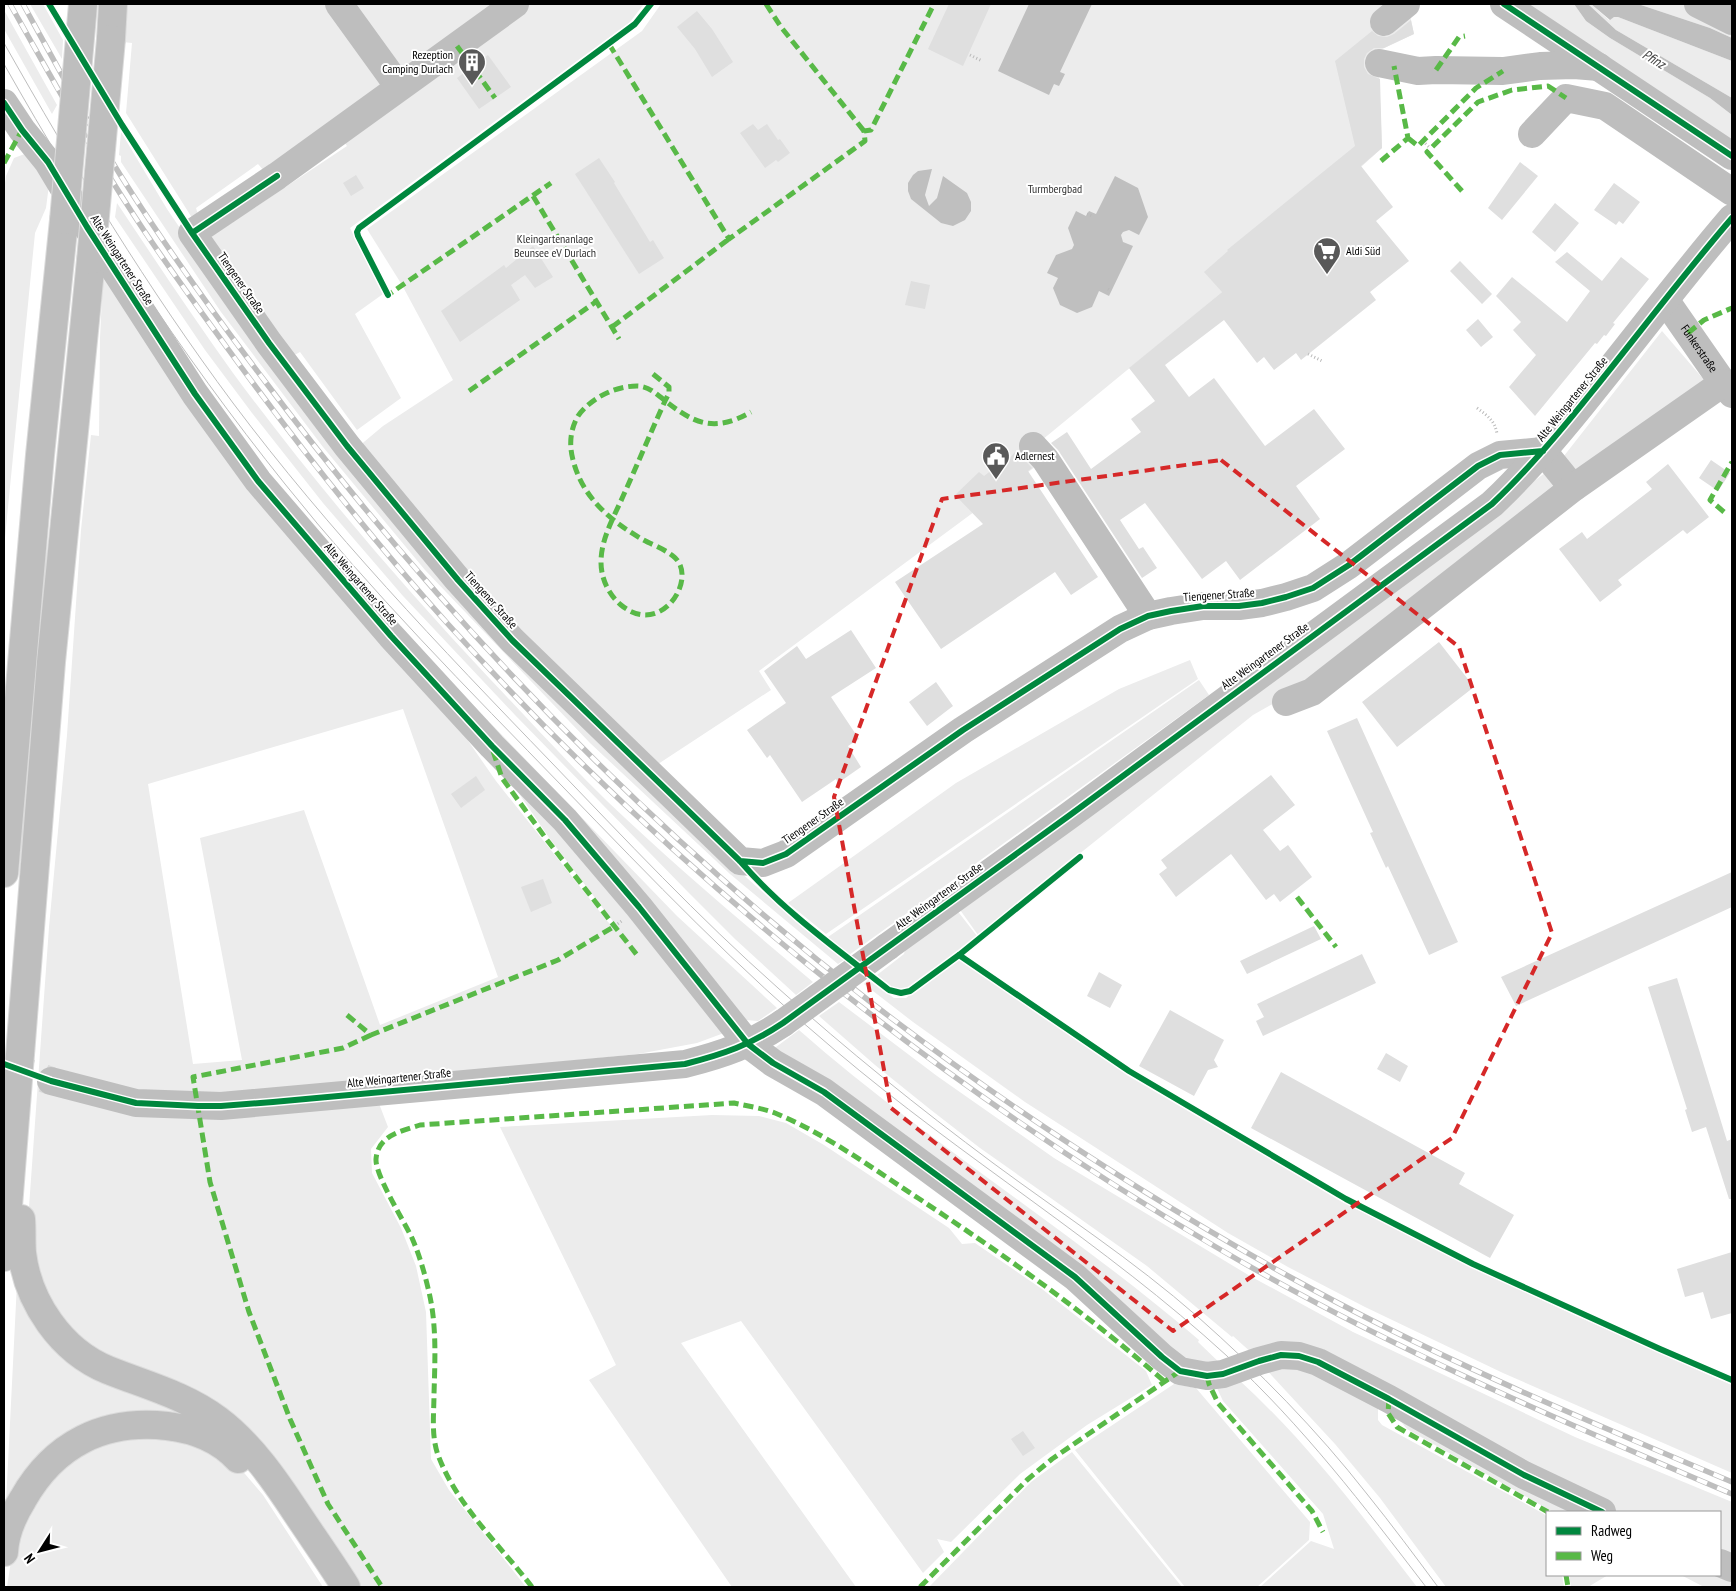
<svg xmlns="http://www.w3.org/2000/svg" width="1736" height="1591" font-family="'PT Sans Narrow',sans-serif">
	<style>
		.green { fill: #ececec; fill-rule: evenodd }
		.water { fill: #bfbfbf }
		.building { fill: #dfdfdf }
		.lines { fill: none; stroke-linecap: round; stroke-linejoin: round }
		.minor-tunnel { stroke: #d9d9d9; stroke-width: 28; stroke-dasharray: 28 14; stroke-linecap: butt }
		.highway-casing { stroke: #dbdbdb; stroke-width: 30 }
		.path { stroke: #b9b9b9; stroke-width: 3; stroke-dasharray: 1 2.5; stroke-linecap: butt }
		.minor { stroke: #bebebe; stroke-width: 28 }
		.highway { stroke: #bebebe; stroke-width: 28 }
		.tram { stroke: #bebebe; stroke-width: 1 }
		.rail-casing { stroke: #bebebe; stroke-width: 5.5 }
		.rail { stroke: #fff; stroke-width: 4; stroke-dasharray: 11; stroke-linecap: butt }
		.highway-bridge-casing { stroke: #dbdbdb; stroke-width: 30; stroke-linecap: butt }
		.minor-bridge { stroke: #bebebe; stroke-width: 28 }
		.highway-bridge { stroke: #bebebe; stroke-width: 28 }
		.quiet { stroke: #58b947; stroke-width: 5; stroke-dasharray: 10 5; stroke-linecap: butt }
		.cycleway-casing { stroke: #fff; stroke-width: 9 }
		.cycleway { stroke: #00873e; stroke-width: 6 }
		.marked { fill: none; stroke: #d62828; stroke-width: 4; stroke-dasharray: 10 6; stroke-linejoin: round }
		.labels { text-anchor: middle; stroke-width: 4; stroke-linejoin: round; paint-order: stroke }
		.poi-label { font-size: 12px; fill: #000; stroke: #fff; text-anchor: start }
		.park-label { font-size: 12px; fill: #333; stroke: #fff }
		.street-label { font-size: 12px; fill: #000; stroke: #fff }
		.water-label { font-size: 14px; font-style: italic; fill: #444; stroke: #fff }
	</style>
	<rect width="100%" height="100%" fill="#fff"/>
	<path class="green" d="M30,4H43L63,40L62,59Z
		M125,4H644L630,22L350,228L383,294L355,314L401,398L357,430L300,352L291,357L206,240L347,146L337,133L265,172L258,164L196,208L199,218L194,221L126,113L132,43L123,42Z
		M661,4H1404L1409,11L1414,34L1378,51L1382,148L1227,288L1042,440L1051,455L759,671L771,690L652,768L547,665L358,447L383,426L453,380L402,285L367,229L642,31Z
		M1526,4H1574L1586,21L1610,38L1710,98L1732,115V143Z
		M1588,4H1591L1609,20L1614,17H1618L1732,61V98L1616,30Z
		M1638,4H1683L1732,28V38L1710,28Z
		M4,10L57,105L52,114L4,29Z
		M121,132L167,209L203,262L681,819L803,928L844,960L838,964L730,874L590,743L425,570L323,447L221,312L121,162V156L119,155Z
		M30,152L50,177L46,208L35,233L4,548V190L6,176L14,158Z
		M117,203C155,260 193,317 233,373C312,480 399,582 490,679C529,720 567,762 607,801C673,864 743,923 813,982L796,995L735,939L687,891L515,715L403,596L323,503L252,413L205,350L115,217Z
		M103,276L455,722L496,781L608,922L616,929L618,928L550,839L507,776L561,828L724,1033L697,1043L638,1054L349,1083L245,1096L51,1091L378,1101L388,1127L371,1149L372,1173L401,1228L416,1266L426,1312L431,1459L449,1490L526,1587H355L261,1449L77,1342L44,1296L28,1221L49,927L67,735L81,530L91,435L99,436L100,338ZM403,709L498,977L380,1025L304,810L200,838L242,1060L193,1064L148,784Z
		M1662,331L1705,381L1574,481L1560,461Z
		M1549,470L1562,487L1310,683L1253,715L978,935L958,907Z
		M278,490L440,671L677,916L777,1008L758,1021L746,1020L375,611Z
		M1190,660L1198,679L826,934L788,903L956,783L1119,689Z
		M1199,680L1209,695L849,955L828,937Z
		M956,909L977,936L909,989H893L877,975L904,954L906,946Z
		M957,959H962L1127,1074L1344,1202L1472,1267L1561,1309L1732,1385V1473L1503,1373L1365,1307L1288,1267L1228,1233L1025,1102L913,1022L864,984L868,980L894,998H906Z
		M839,1002L937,1076L1054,1158L1250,1276L1353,1332L1575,1437L1732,1502V1564L1720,1558V1512H1612L1409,1404L1254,1355L1233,1336L1232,1337L1147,1266L980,1148L931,1110L875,1065L819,1016Z
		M799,1030C926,1142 1071,1230 1199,1340L1198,1342L1224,1367L1194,1370L772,1050Z
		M712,1115L759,1116L786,1123L824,1145L949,1228L962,1244L975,1243L1042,1289L1146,1371L1152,1385L1087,1425L1020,1474L951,1542L937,1539L944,1552L923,1573L741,1321L681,1343L856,1587H732L589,1380L616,1365L500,1127Z
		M17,1283L34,1314L216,1427L138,1417L6,1503Z
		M1286,1360L1378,1401V1420L1382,1425L1544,1514L1547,1517V1575H1562L1564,1587H1446L1380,1498L1335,1444L1262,1365Z
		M1238,1379C1306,1441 1361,1514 1417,1587H1260L1311,1541L1334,1549L1323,1514L1223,1401L1216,1386Z
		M1174,1384L1196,1388L1310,1522L1309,1540L1257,1587H1185L1075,1450Z
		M1398,1418L1588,1512H1553L1407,1429Z
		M182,1436L239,1467L263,1495L323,1587H7L13,1548L43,1481L105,1438Z
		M1072,1452L1182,1587H929L1031,1482Z
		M1732,1573V1587H1704L1681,1575H1720Z
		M1569,1575H1608L1588,1587H1571Z"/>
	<path class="water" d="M1029,4H1092L1060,72L1065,74L1059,86L1054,84L1049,95L998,71Z
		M1574,4H1588L1616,30L1732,98V115L1710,98L1610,38L1586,21Z
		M1591,4H1638L1710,28L1732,38V61L1618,17H1614L1610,20Z
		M932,169L925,195L929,206L937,198L943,176L967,193L971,202V211L965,220L953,226L941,223L911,199L908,191V183L913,175L918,171Z
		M1115,176L1138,188L1148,217L1139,235L1129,230L1123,232L1121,235L1123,242L1133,246L1109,296L1099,291L1092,307L1077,313L1060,305L1053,288L1058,278L1047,273L1056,255L1072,249L1074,245L1068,228L1076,211L1086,216L1089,211L1096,214Z"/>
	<path class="building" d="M949,4H991L963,66L928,49Z
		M697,11L712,29L733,62L712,77L695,49L677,27Z
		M1411,20L1414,34L1384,48H1374L1367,53L1364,59V67L1368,74L1380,79L1382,148L1361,166L1393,207L1376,221L1409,261L1370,292L1376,300L1301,360L1296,353L1274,370L1264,357L1257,363L1224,320L1165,365L1189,397L1214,378L1265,446L1314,409L1345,449L1296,486L1320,519L1240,580L1226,561L1202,579L1145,503L1120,520L1139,549L1143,547L1157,568L1142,578L1058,450L1051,443L1067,432L1091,469L1141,432L1131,419L1155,401L1129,368L1222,292L1204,272L1228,251L1227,250L1355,146L1335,61L1372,31L1378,36L1387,37L1394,34Z
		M488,55L511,87L479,109L457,78Z
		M753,124L758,130L767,124L778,140L780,139L790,153L778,162L776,160L765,168L740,133Z
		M599,158L615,182L614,183L650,242L653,240L664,258L639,274L575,174Z
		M1520,162L1538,176L1502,220L1488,208Z
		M356,175L364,188L351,196L343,183Z
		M1614,183L1640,202L1623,224L1619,221L1616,225L1594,210Z
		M1555,203L1579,223L1555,252L1532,232Z
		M533,246L553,277L535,288L525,275L511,285L520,300L460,342L441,311L504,265L506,268Z
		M1567,252L1602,281L1621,257L1649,279L1613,323L1615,324L1606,336L1604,335L1597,344L1595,343L1535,416L1509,387L1536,355L1513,330L1521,322L1496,296L1512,277L1567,322L1590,291L1555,262Z
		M1460,261L1492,294L1482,304L1450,271Z
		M911,281L930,285L925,309L905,305Z
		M1478,319L1493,337L1481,347L1466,330Z
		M1016,451L1032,468L1028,471L1098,577L1071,595L1055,572L941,649L895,582L983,524L955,495L979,472L984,476L1001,463L1003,465Z
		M1711,460L1730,473L1718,491L1699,478Z
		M1668,464L1709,517L1687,534L1683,530L1618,580L1622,585L1600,602L1559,549L1582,532L1587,539L1652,489L1646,482Z
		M851,630L876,668L831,697L859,739L848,746L861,767L838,783L836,779L802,802L770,755L767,758L747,730L786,703L764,671L797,646L806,659Z
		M1439,642L1474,687L1397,747L1362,702Z
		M936,682L953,706L927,726L909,702Z
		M1357,718L1458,942L1429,955L1388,866L1386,868L1370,833L1373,832L1327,731Z
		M1271,775L1295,805L1263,830L1280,851L1288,845L1312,877L1280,902L1274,894L1266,900L1231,854L1176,897L1159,874L1167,868L1161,860Z
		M476,776L485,790L461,808L451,794Z
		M1732,872V907L1516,1006L1501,977Z
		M543,879L552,903L531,912L521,887Z
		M1314,926L1321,939L1247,974L1240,961Z
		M1362,954L1376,983L1263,1036L1256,1021L1264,1017L1257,1004Z
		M1099,972L1122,985L1110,1008L1087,996Z
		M1677,978L1727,1141L1732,1139V1199H1729L1706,1127L1692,1132L1685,1110L1687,1109L1648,987Z
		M1170,1010L1224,1040L1214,1060L1218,1067L1208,1070L1194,1096L1139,1066Z
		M1386,1053L1408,1066L1400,1082L1377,1069Z
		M1281,1072L1465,1173L1459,1184L1514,1215L1490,1258L1251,1128Z
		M1732,1252V1313L1711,1319L1703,1292L1685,1297L1677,1269Z
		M1023,1431L1035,1448L1023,1456L1011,1439Z"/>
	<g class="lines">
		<path class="minor-tunnel" d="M4,1064L51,1081"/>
		<g class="highway-casing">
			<path id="highway" d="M111,39L113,4
				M4,873L40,455L64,220
				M21,1219C22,1230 21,1241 22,1253C28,1302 61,1351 108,1370C145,1385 185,1395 218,1420C251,1445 275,1480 298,1515C314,1539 331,1563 346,1587
				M4,1257L51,662L91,260
				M4,1552C5,1533 13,1515 23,1499C54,1444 104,1419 167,1426C193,1429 220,1439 238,1459"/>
		</g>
		<path class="path" d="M970,55L982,61
			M1423,141L1430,148
			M1087,214L1092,216
			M1108,289L1111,291
			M1308,354L1322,361
			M1477,408C1488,416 1495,421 1497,434
			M615,926L623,920"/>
		<g class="minor">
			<path d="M339,4L399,87"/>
			<path d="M515,4L277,176L192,233L269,343L347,446L458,580L512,640L740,861L763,863L786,854L963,730L1120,629L1148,616L1171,611L1203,606H1239L1262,603L1286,597L1313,588L1349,565L1478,466L1500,455L1543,451"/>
			<path d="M1504,4L1732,156"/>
			<path d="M1698,4L1732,21"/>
			<path d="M1384,22L1406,4"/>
			<path d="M1379,63L1418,71L1436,70L1503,71L1540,66L1574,65L1599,67"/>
			<path d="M4,103L22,130L48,162L87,227L195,394L258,481L391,636L492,746L565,820L639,907L748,1044L773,1063L824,1092L1075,1277L1162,1357L1180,1371L1207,1376L1223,1374L1259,1361L1281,1355L1299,1356L1318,1362L1389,1399L1524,1475L1602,1512"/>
			<path d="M1532,134L1566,98L1605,106L1732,192"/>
			<path id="s1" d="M1666,301L1723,383L1732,394"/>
			<path d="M1033,446L1045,459L1148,616"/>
			<path d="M1543,451L1573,488"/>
			<path d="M1286,702L1312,692L1573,488L1723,383"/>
			<path d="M887,947L1070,815L1492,504C1528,470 1560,432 1591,393C1638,335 1683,275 1732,218"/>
			<path d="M51,1081L136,1103L221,1106L685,1064C724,1054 750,1045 783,1023"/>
			<path d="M1720,1563L1732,1568"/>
		</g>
		<use href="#highway" class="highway"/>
		<path class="tram" d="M4,43C74,167 148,289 233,403C329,531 440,647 551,762C625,839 698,917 778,988C847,1050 919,1108 993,1163C1062,1214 1133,1260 1198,1317C1259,1371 1317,1430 1367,1494C1392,1525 1415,1556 1438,1587
			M4,64C87,211 180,353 285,484C371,592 468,689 563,787C651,878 739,970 836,1051C962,1158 1105,1244 1227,1356C1302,1425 1364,1506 1426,1587"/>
		<g class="rail-casing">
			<path id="rail" d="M10,4C48,71 85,140 128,206C159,255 194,302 228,349C297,444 369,536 447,623C669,869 931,1080 1216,1247C1381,1344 1556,1419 1732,1494
				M23,4C58,68 93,133 133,195C175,260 220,322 267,384C441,616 644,826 873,1004C1004,1105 1146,1197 1290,1277C1432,1356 1583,1419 1732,1482"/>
		</g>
		<use href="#rail" class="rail"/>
		<g class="highway-bridge-casing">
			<path id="highway-bridge" d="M64,220L83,4
				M91,260L111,39"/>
		</g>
		<path class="minor-bridge" d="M783,1023L887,947"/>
		<use href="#highway-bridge" class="highway-bridge"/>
		<path class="quiet" d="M766,4L781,27L864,131
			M609,44L729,239L865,141L864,131L871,130L934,4
			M457,46L495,98
			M1436,70L1459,37L1465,36
			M1408,138L1418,146L1476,88L1503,71
			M1381,161L1408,138L1394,66
			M4,163L22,130
			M1462,191L1427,152L1478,102L1512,90L1548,86L1566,98
			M533,196L619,339
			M386,291L388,295L551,183
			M612,327L729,239
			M1688,333L1704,320L1732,308
			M653,374L669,387V393L665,401C651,432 638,463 624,494C615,515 601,538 601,562C601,578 608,594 621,605C662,639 700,576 673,556C663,548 650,544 640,538C608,519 582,496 573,460C569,445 570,430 578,416C591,398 615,386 637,386C648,386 655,393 663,399C694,424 714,433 751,412
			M469,391L597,301
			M1724,512L1710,500L1732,462
			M493,751L502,778L547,840L637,955
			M1297,897L1336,947
			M347,1015L371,1035L558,960L615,926
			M371,1035L343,1048L193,1077L210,1182L249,1312L290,1419L328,1504L382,1587
			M1207,1376L1209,1384L1218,1403L1312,1511L1323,1532
			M1389,1399L1388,1413L1397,1427L1548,1512
			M1566,1575L1568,1587
			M532,1587C500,1545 457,1506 438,1455C431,1435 434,1414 434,1394C435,1359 437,1323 428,1288C424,1271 419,1254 412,1238C404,1221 375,1175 376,1159C378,1135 402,1131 420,1125L734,1103C747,1106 762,1108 775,1113C826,1134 872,1168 918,1198C1004,1255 1088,1314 1165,1382
			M920,1587L1027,1480L1052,1459L1180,1371"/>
		<g class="cycleway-casing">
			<path id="cycleway" d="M49,4L122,125L192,233L269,343L347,446L458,580L512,640L740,861C783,911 837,949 889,990L901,993L910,991L959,955L1080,857
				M1504,4L1732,156
				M4,103L22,130L48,162L87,227L195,394L258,481L391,636L492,746L565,820L639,907L748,1044L773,1063L824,1092L1075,1277L1162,1357L1180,1371L1207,1376L1223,1374L1259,1361L1281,1355L1299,1356L1318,1362L1389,1399L1524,1475L1602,1512
				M192,233L277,176
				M388,295L358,236L357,232L359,228L635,24L651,4
				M740,861L763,863L786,854L963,730L1120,629L1148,616L1171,611L1203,606H1239L1262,603L1286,597L1313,588L1349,565L1478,466L1500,455L1543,451
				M959,955L1129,1071L1346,1199L1473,1264L1660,1349L1732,1380
				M4,1064L51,1081L136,1103L198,1106H221L273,1102L685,1064C724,1054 750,1045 783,1023L1070,815L1492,504C1528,470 1560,432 1591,393C1638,335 1683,275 1732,218"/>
		</g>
		<use href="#cycleway" class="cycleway"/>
	</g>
	<path class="marked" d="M1221,460L1459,647L1552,933L1452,1138L1173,1331L891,1108L834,797L942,499Z"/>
	<defs>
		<g id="building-pin" transform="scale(1.4375)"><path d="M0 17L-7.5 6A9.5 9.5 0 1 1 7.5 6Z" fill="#595959" stroke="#fff"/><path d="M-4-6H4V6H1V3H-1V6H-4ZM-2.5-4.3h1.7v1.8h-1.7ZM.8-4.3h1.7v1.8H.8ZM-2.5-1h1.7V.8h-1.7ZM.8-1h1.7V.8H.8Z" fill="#fff"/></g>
		<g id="supermarket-pin" transform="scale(1.4375)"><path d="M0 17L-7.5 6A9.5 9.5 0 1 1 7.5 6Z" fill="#595959" stroke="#fff"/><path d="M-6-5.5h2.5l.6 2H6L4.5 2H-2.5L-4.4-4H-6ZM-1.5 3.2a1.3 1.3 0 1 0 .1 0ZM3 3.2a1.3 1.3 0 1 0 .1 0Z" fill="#fff"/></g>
		<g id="civic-pin" transform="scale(1.4375)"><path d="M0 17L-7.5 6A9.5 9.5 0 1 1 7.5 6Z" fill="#595959" stroke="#fff"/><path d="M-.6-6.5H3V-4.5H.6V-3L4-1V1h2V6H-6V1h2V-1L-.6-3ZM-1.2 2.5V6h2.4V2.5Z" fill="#fff"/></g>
	</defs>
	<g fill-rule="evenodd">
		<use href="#building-pin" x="472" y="62"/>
		<use href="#supermarket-pin" x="1327" y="251"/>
		<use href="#civic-pin" x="996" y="456"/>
	</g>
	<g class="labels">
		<g class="poi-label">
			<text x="453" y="59" text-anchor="end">Rezeption<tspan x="453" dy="14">Camping Durlach</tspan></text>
			<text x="1346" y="255">Aldi Süd</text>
			<text x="1015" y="460">Adlernest</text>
		</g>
		<g class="park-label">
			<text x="1055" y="193">Turmbergbad</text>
			<text x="555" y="243">Kleingartenanlage<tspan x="555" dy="14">Beunsee eV Durlach</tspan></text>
		</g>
		<g class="street-label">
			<text transform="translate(122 260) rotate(57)" y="4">Alte Weingartener Straße</text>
			<text transform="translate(241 283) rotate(55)" y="4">Tiengener Straße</text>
			<text dy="4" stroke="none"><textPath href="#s1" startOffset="58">Funkerstraße</textPath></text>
			<text transform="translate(1572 399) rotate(-51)" y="4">Alte Weingartener Straße</text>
			<text transform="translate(361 584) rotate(49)" y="4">Alte Weingartener Straße</text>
			<text transform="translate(1219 595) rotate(-4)" y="4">Tiengener Straße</text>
			<text transform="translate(491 600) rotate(48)" y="4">Tiengener Straße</text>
			<text transform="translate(1265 656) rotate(-36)" y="4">Alte Weingartener Straße</text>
			<text transform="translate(813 821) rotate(-35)" y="4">Tiengener Straße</text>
			<text transform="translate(939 896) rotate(-36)" y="4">Alte Weingartener Straße</text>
			<text transform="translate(399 1078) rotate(-6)" y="4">Alte Weingartener Straße</text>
		</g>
		<g class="water-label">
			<text transform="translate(1654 59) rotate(31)" y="5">Pfinz</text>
		</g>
	</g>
	<rect width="1736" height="1591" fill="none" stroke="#000000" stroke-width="10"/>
	<rect x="1546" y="1511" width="175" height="65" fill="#ffffff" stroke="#999999"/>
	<rect x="1556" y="1527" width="25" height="8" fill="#00873e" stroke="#999999"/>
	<text x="1591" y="1536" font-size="15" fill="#000000">Radweg</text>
	<rect x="1556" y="1552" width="25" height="8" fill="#58b947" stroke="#999999"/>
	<text x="1591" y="1561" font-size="15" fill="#000000">Weg</text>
	<g transform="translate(40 1551) rotate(234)" stroke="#ffffff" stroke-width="4" paint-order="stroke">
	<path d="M0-4L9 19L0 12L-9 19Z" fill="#000000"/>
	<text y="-8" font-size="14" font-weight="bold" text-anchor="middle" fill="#000000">N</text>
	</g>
</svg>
